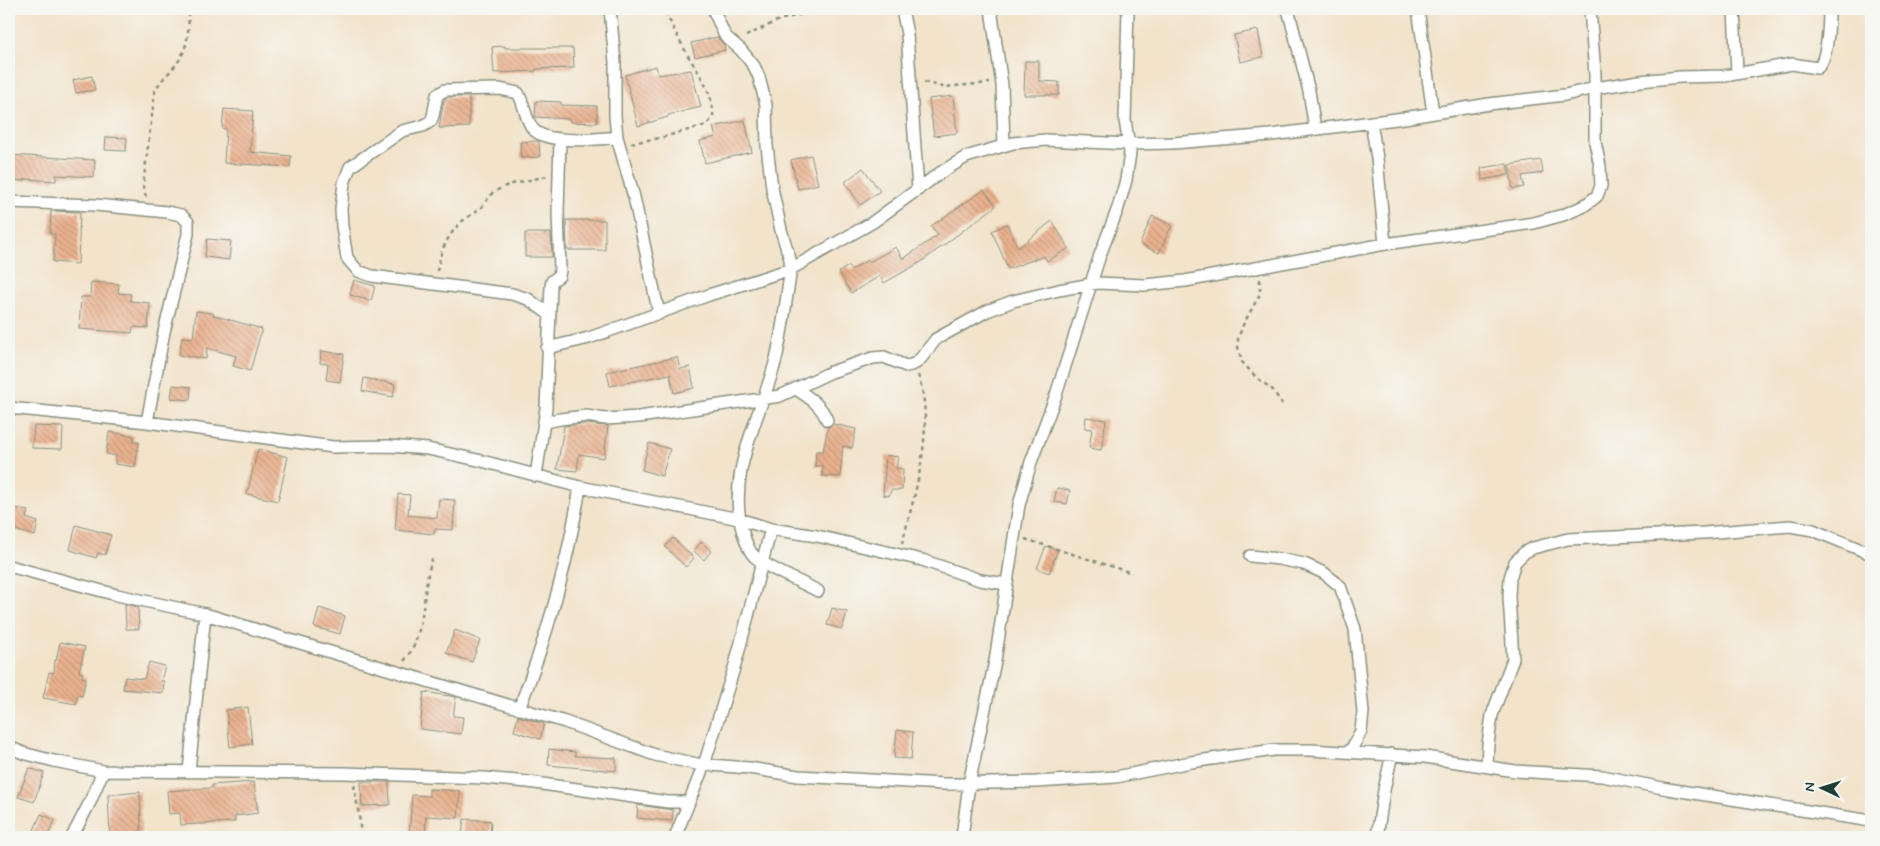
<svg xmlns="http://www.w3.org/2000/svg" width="1880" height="846" font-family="Mynerve,sans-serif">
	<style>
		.building { fill: url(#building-back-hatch) }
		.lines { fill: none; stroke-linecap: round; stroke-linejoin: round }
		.street-casing { stroke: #88907f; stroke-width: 14 }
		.path { stroke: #88907f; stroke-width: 2.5; stroke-dasharray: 4 4; stroke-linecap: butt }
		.street { stroke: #fff; stroke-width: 11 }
	</style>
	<defs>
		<pattern id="building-back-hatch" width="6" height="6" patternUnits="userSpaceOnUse" patternTransform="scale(1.25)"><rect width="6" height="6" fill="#ebb28f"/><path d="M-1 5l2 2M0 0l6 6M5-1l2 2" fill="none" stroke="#be9276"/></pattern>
	</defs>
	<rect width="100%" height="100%" fill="#f6f6f2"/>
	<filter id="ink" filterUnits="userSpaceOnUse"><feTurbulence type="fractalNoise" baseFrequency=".02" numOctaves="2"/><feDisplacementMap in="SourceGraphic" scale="10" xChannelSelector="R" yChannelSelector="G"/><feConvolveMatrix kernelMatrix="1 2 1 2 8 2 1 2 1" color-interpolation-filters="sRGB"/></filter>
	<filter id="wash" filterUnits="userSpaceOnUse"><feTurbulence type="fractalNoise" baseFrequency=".0096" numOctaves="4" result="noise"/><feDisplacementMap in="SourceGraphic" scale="20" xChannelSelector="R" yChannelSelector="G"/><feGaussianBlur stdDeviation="1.12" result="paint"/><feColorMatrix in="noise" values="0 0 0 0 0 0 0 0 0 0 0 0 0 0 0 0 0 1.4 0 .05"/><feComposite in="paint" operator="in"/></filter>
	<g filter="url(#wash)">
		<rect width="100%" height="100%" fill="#f2e3ca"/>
		<g id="blocks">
			<path class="building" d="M1258,30L1263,57L1240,62L1234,35Z
				M717,37L724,45L725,50L695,57L691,43Z
				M505,46V48H573L574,68L536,69V71L494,73L492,47Z
				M1025,61H1039V81L1059,82V95H1024Z
				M656,66L658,75L691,70L701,107L668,115V117L638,126L625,75Z
				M92,76L95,90L76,93L73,80Z
				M953,96L957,133L934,136L929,99Z
				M447,97H469V127L439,128L444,100Z
				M536,101L561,102V105L597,106V123L570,122V119L535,117Z
				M224,109L253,111L250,152L291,156L290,167L224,163L226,129L222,128Z
				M745,120L752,152L705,163L700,141L716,137L713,127Z
				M106,137L127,138L126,151L105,150Z
				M536,141L539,142L540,157L521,158L520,142Z
				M9,155L95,160L94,177L56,175V181L25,179V181L9,180Z
				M811,155L818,184L798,189L791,160Z
				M1541,160L1543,173L1522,176L1524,187L1513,189L1509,165Z
				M1507,164L1509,175L1482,180L1481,168Z
				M863,168L880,191L860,205L845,182Z
				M984,190L996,206L921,262L884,283L880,276L851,293L839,272L848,266L851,270L868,260L869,262L896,247L903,259L938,235L931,226Z
				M51,211L80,212L78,264L53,262L55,234H50Z
				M1152,216L1172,225L1159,253L1140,244Z
				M566,220H605V250H567Z
				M1052,221L1069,248L1047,261L1044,256L1008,269L992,231L1007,224L1018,248Z
				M525,233H551L552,257H525Z
				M207,239L231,241L229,260L205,257Z
				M354,280L375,286L371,301L350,295Z
				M91,282L119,284L118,293L131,294L130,301L150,303L148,328L133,327L132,333L79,329L81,297H90Z
				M196,311L213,313V315L262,329L250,371L233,366L236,356L207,348L206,359L179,355L182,337L193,338Z
				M321,351L344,354L340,382L326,380L328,364L320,363Z
				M677,357L680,369L690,367L694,388L674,393L670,374L610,386L607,372Z
				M364,378L395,384L393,397L362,391Z
				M173,385L191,387L190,400L171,398Z
				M1086,417L1106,420L1101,450L1089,448L1092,429L1085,428Z
				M585,424L608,426L604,458L579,454L577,471L557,469L564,426Z
				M833,424L856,429L852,448L843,446L840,477L822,476L823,466H815L816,451H823L828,427Z
				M34,426L63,427L62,449L32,448Z
				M109,432L134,436L133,442H139L135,467L115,464L116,456L106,454Z
				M649,443L670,449L662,476L642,470Z
				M258,449L288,457L278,501L247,494Z
				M886,455L898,457L896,468L903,469L902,490H891L889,496L883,495Z
				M1057,488L1070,490L1067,504L1054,502Z
				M398,494L410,495L408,515L437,518L439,499L455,500L453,530L435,529L434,534L395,530Z
				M15,508L28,511L26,518L38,522L35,536L9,528Z
				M76,525L111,535L105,555L98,553L96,558L70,550Z
				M673,538L694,558L686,567L665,547Z
				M701,542L711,551L704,560L694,551Z
				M1046,546L1058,550L1049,573L1037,568Z
				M125,604L138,607L139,629H126Z
				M319,608L345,616L340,634L314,627Z
				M832,608L847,612L842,629L827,625Z
				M455,630L480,640L472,662L446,653Z
				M60,642L85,647L79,672L83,673L82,677L86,678L82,696L78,695L76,704L43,698L49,672L54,673L55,660L56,661Z
				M149,662L165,666L161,681H164L163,693L123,689L125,677L144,679Z
				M424,692L456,697L453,716L463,717L461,734L420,729Z
				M248,707L252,744L230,747L226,710Z
				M518,716L544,724L540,739L514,731Z
				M897,730L913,732L911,759L894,758Z
				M549,749L575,752V756L616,758V771L548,765Z
				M29,768L44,773L34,802L18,797Z
				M254,782L258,813L235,816V822L181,825L180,813L169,814L167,791L212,788V785Z
				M361,782H389L390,805L362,806Z
				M429,789L460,791L458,818L426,816L425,837H409L412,795L429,796Z
				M140,792L141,837H110L108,795Z
				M638,805L673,810L672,821L637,818Z
				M41,814L55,820L47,837H31Z
				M464,819L491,821L490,837L462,836Z"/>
		</g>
	</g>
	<g filter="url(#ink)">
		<use href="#blocks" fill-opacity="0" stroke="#88907f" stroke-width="1"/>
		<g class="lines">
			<g class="street-casing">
				<path id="street" d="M610,9L615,62V116L617,137L634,197L659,314
					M713,9L725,36L741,50L754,66L759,77L766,105L767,146L772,188L781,230L790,259L791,269C786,299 783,329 776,359C762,415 725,473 743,533C745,540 748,550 754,556C766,568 802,582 818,591
					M902,9L907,34L918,190
					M991,9L1002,85L1004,145
					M1288,9L1309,91L1315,129
					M1418,9L1433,113
					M1734,9L1737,73
					M1371,122L1377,158L1385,244
					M9,202L96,205L167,212L181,215L188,222V234L164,332L147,422
					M549,314L528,299L512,294L372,276L358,271L347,258L342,226L341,209L344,183L350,167L402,131L423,126L431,121L433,116L437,95L445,90L500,89L518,93C525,105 525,119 533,129C547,145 598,139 617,137
					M547,348L589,338L709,295L791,269L873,222L940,173L966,157L1013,143L1046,140L1128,144L1173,143L1271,135L1404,118L1489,104L1565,95L1595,88L1640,81L1680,77L1724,76L1792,64L1817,68C1828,61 1829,22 1829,9
					M796,389C810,398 821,405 827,420
					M9,408L147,422L333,447L389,446L428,449L482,461L580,487L739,519L771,529L817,536L922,560L980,580L1006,584
					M545,422L560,419L586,416L605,419L639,417L780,396L831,372L873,358L884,357L906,366L911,365L916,363L922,357L936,339L987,311L1013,301L1059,290L1097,283L1145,285L1185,281L1385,244L1534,223L1563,215L1582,207L1592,200L1597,196L1601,186L1600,166L1595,142V74L1590,9
					M536,476L546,408L551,286L552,281L559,276L560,270L558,212L560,139
					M1250,556L1279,559L1304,564L1324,573L1340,586L1355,629L1363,712L1361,731L1350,752
					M9,566L117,595L205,614L290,640L565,722L655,755L697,764L749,768L798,776L944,784L1036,782L1116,777L1191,762L1274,750H1310L1425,757L1515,771L1602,776L1668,789L1871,821
					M519,709C547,637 568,563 580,487
					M9,747L23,753L54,761L103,771L344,773L484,778L528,782L668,802H689
					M1487,766L1488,744L1492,715L1513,659L1509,597L1510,578L1515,562L1525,552L1533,548L1568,539L1704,533L1790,526L1813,530L1871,554
					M189,771L205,614
					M72,837L90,802L103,771
					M675,837L704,765L735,665L771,529
					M962,837L969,784L995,661L1019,505L1031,462L1056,395L1100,255L1118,208L1126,180L1130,153L1125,120L1128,9
					M1377,837L1384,790L1392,754"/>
			</g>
			<path class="path" d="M746,36L779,20L822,9
				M924,82L943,87L990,83
				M631,143L660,138L706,125L713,118C714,93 699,74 687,54C679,39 671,24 664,9
				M146,197L143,186L155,91C160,80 170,73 177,63C188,50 190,25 188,9
				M437,271L442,250L450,235L461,222L482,207L493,192L508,185L547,176
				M1260,279V294L1242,327L1238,339V347L1242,362L1256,377L1273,390L1282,404
				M1025,539L1132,573
				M902,544C915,493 936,427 918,375
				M404,661C427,634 421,592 432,559
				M354,785L360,822V837"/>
			<use href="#street" class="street"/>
		</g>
	</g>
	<rect width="1880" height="846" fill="none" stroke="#f6f6f2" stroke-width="30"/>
	<g transform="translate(1822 788) rotate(274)" stroke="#f6f6f2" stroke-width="4" paint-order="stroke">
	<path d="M0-4L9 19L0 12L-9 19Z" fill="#1f3d34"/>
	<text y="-8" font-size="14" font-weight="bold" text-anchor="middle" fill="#1f3d34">N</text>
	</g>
</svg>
